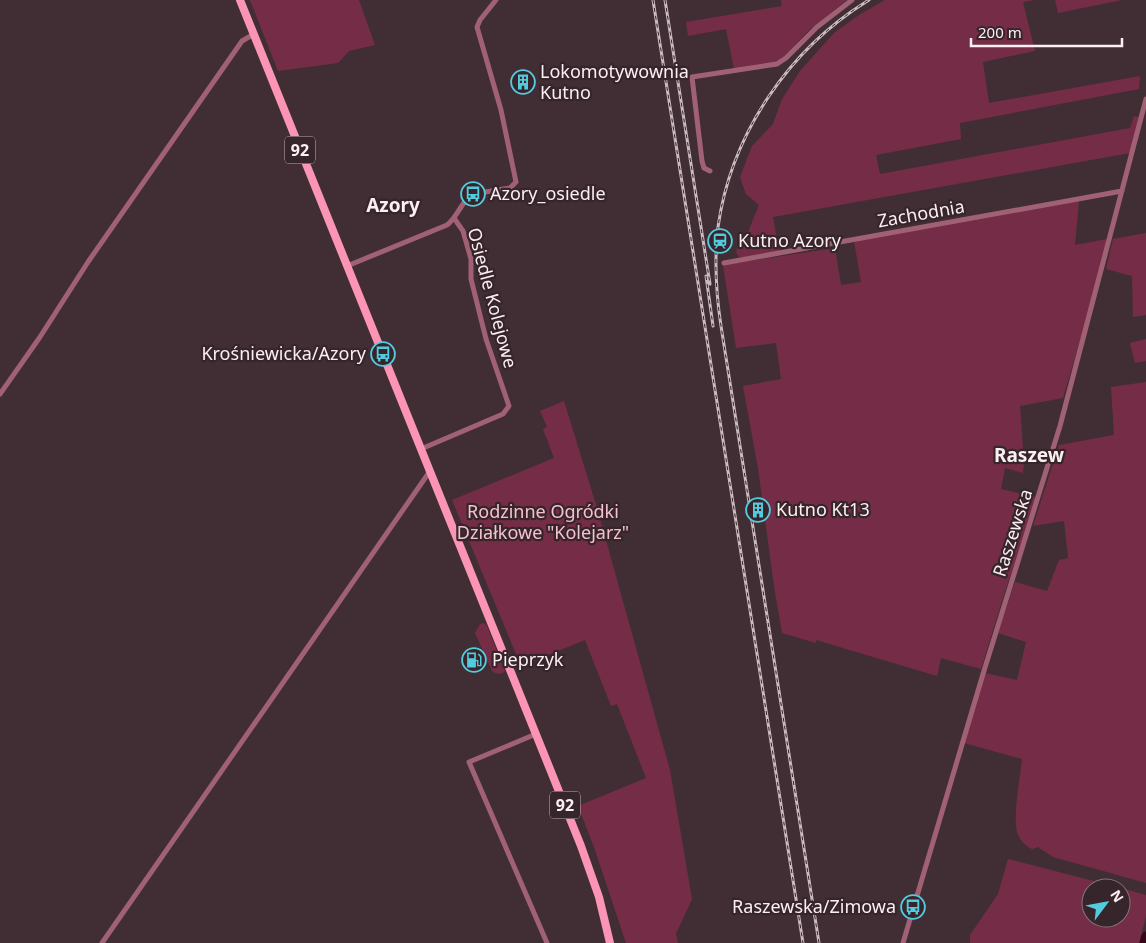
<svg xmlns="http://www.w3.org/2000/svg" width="1146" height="943" font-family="'Noto Sans',sans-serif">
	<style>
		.green { fill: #752d47 }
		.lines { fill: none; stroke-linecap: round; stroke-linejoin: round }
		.river { stroke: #37061a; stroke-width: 9 }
		.street { stroke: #a16175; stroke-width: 5 }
		.primary { stroke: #fc95b5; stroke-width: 8 }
		.rail-casing { stroke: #c9bbbf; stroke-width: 3 }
		.rail { stroke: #36252a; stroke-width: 1; stroke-dasharray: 4; stroke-linecap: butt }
		.labels { text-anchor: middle; stroke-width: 4.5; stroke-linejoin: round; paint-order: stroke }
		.shield { fill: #36252a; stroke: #c0b2b6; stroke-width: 1 }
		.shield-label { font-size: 16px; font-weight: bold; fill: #fbeff2 }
		.poi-label { font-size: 18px; fill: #fbeff2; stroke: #36252a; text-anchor: start }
		.street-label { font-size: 18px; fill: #fbeff2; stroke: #36252a }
		.park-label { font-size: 18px; fill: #f6c1cf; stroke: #36252a }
		.neighbourhood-label { font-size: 19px; font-weight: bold; fill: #fbeff2; stroke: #36252a }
	</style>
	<rect width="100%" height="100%" fill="#412e34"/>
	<path class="green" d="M250,0H359L375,45L349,51L338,63L278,71Z
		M781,0H847L808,31L782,59L773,63L734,69L726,29L688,36L686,22L782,6Z
		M885,0H1034L1023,2L1035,51L983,62L989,103L1140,76L1139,89L960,123L961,139L876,155L880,174L1130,128L1134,116L1139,117L1130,153L773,217L779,251L748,257H739L736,252L739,243L748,232L759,205L746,194L740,177L752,146L773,124L782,99L800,71L834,33L859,15Z
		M1055,0H1122L1058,13Z
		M1079,200L1075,245L1107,239L1099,276L1063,398L1020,406L1024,464L1023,473L1005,468L1001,489L1036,497L1028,527L1007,585L981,669L941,658L937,676L816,640V643L782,633L774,586L758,468L743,386L781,379L776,343L736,348L723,265L835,248L841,285L861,282L854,241Z
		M1146,233V315L1133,317L1132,276L1106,269L1113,239Z
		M1146,339V361L1135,363L1130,343Z
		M1146,382V883L1053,857L1038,847L1032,849C1025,846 1019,839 1017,832C1013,812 1020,780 1022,759L964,743L985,673L1017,680L1026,642L998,633L1015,582L1047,591L1059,560L1068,558L1064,521L1033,526L1059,445L1114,435L1111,387Z
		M564,401L597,508L670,770L692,899L676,934L678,943H626L594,847L578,806L646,778L617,704L611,706L585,640L521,666L452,500L554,458L543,429L547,427L540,411Z
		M484,623L487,626L505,671C501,675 496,674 492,671L475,633L480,624Z
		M1008,859L1121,888H1091V918H1121V888L1146,895V916L1139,943H970V935L998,894Z"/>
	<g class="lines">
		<path class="river" d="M1144,943L1146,936"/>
		<path class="street" d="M710,171L704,168L702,161L692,77L777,64L786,58L817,27L852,0
			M724,263L1122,191
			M347,266L447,225C458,217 461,201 473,194L510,188L516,182L501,110L477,27L480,20L496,0
			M0,394L40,337L88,262L242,41L254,34
			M421,449L503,414L509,406L486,339L471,279V259L463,231L454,218
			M536,734L469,762L547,943
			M102,943L430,471
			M903,943L983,674L1060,426L1146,99"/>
		<path class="primary" d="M240,0L581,846L599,897L610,943"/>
		<g class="rail-casing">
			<path id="rail" d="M653,0L803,943
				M665,0L710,284
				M706,276L713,326
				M819,943L721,326C716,293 714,261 718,227C731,134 789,49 869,0"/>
		</g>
		<use href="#rail" class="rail"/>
	</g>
	<defs>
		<g id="building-ring" transform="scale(1.25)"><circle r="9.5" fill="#36252a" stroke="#54cade" stroke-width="1.5"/><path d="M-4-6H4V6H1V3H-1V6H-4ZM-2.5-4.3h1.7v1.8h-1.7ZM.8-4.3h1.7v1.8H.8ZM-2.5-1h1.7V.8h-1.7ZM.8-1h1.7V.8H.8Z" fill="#54cade"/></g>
		<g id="bus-ring" transform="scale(1.25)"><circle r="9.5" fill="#36252a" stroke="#54cade" stroke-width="1.5"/><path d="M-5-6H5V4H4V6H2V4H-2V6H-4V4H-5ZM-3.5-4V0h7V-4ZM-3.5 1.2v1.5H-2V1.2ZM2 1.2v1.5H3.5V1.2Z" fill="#54cade"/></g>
		<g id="station-ring" transform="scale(1.25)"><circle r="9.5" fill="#36252a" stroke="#54cade" stroke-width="1.5"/><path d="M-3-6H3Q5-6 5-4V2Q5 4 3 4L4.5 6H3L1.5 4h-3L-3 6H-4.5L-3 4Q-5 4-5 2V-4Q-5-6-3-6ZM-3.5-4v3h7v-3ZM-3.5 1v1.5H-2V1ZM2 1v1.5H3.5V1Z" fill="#54cade"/></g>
		<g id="fuel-ring" transform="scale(1.25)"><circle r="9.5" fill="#36252a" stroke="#54cade" stroke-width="1.5"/><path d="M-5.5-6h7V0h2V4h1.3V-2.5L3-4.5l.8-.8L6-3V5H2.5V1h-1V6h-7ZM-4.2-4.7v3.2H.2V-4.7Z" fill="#54cade"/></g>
	</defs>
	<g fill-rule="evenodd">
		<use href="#building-ring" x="523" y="82"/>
		<use href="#bus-ring" x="473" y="194"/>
		<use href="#station-ring" x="720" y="241"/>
		<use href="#bus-ring" x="383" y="354"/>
		<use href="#building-ring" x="758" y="510"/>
		<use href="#fuel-ring" x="474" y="660"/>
		<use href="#bus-ring" x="913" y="907"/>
	</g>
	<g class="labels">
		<g class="shield">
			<rect x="285" y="136.5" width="30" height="27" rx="4"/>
			<rect x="550" y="791.5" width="30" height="27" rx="4"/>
		</g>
		<g class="shield-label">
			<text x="300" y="156">92</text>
			<text x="565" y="811">92</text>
		</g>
		<g class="poi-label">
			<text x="540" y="78">Lokomotywownia<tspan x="540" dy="21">Kutno</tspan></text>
			<text x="490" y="200">Azory_osiedle</text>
			<text x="738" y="247">Kutno Azory</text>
			<text x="366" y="360" text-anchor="end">Krośniewicka/Azory</text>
			<text x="776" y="516">Kutno Kt13</text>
			<text x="492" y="666">Pieprzyk</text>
			<text x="896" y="913" text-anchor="end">Raszewska/Zimowa</text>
		</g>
		<g class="street-label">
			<text transform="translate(921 214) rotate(-10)" y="6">Zachodnia</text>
			<text transform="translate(492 298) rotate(75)" y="6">Osiedle Kolejowe</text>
			<text transform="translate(1013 533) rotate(-72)" y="6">Raszewska</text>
		</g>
		<g class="park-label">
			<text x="543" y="518">Rodzinne Ogródki<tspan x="543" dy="21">Działkowe "Kolejarz"</tspan></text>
		</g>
		<g class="neighbourhood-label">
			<text x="393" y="212">Azory</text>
			<text x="1029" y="462">Raszew</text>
		</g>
	</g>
	<g transform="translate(1106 903) rotate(58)"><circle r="24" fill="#36252a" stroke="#85767a"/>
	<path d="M0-4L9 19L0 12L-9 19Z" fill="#54cade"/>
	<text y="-8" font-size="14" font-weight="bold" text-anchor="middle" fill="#fbeff2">N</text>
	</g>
	<path d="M971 38v8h151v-8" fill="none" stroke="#fbeff2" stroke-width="2.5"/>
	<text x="978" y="38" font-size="15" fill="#fbeff2" stroke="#36252a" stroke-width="4" paint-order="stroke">200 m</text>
</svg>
